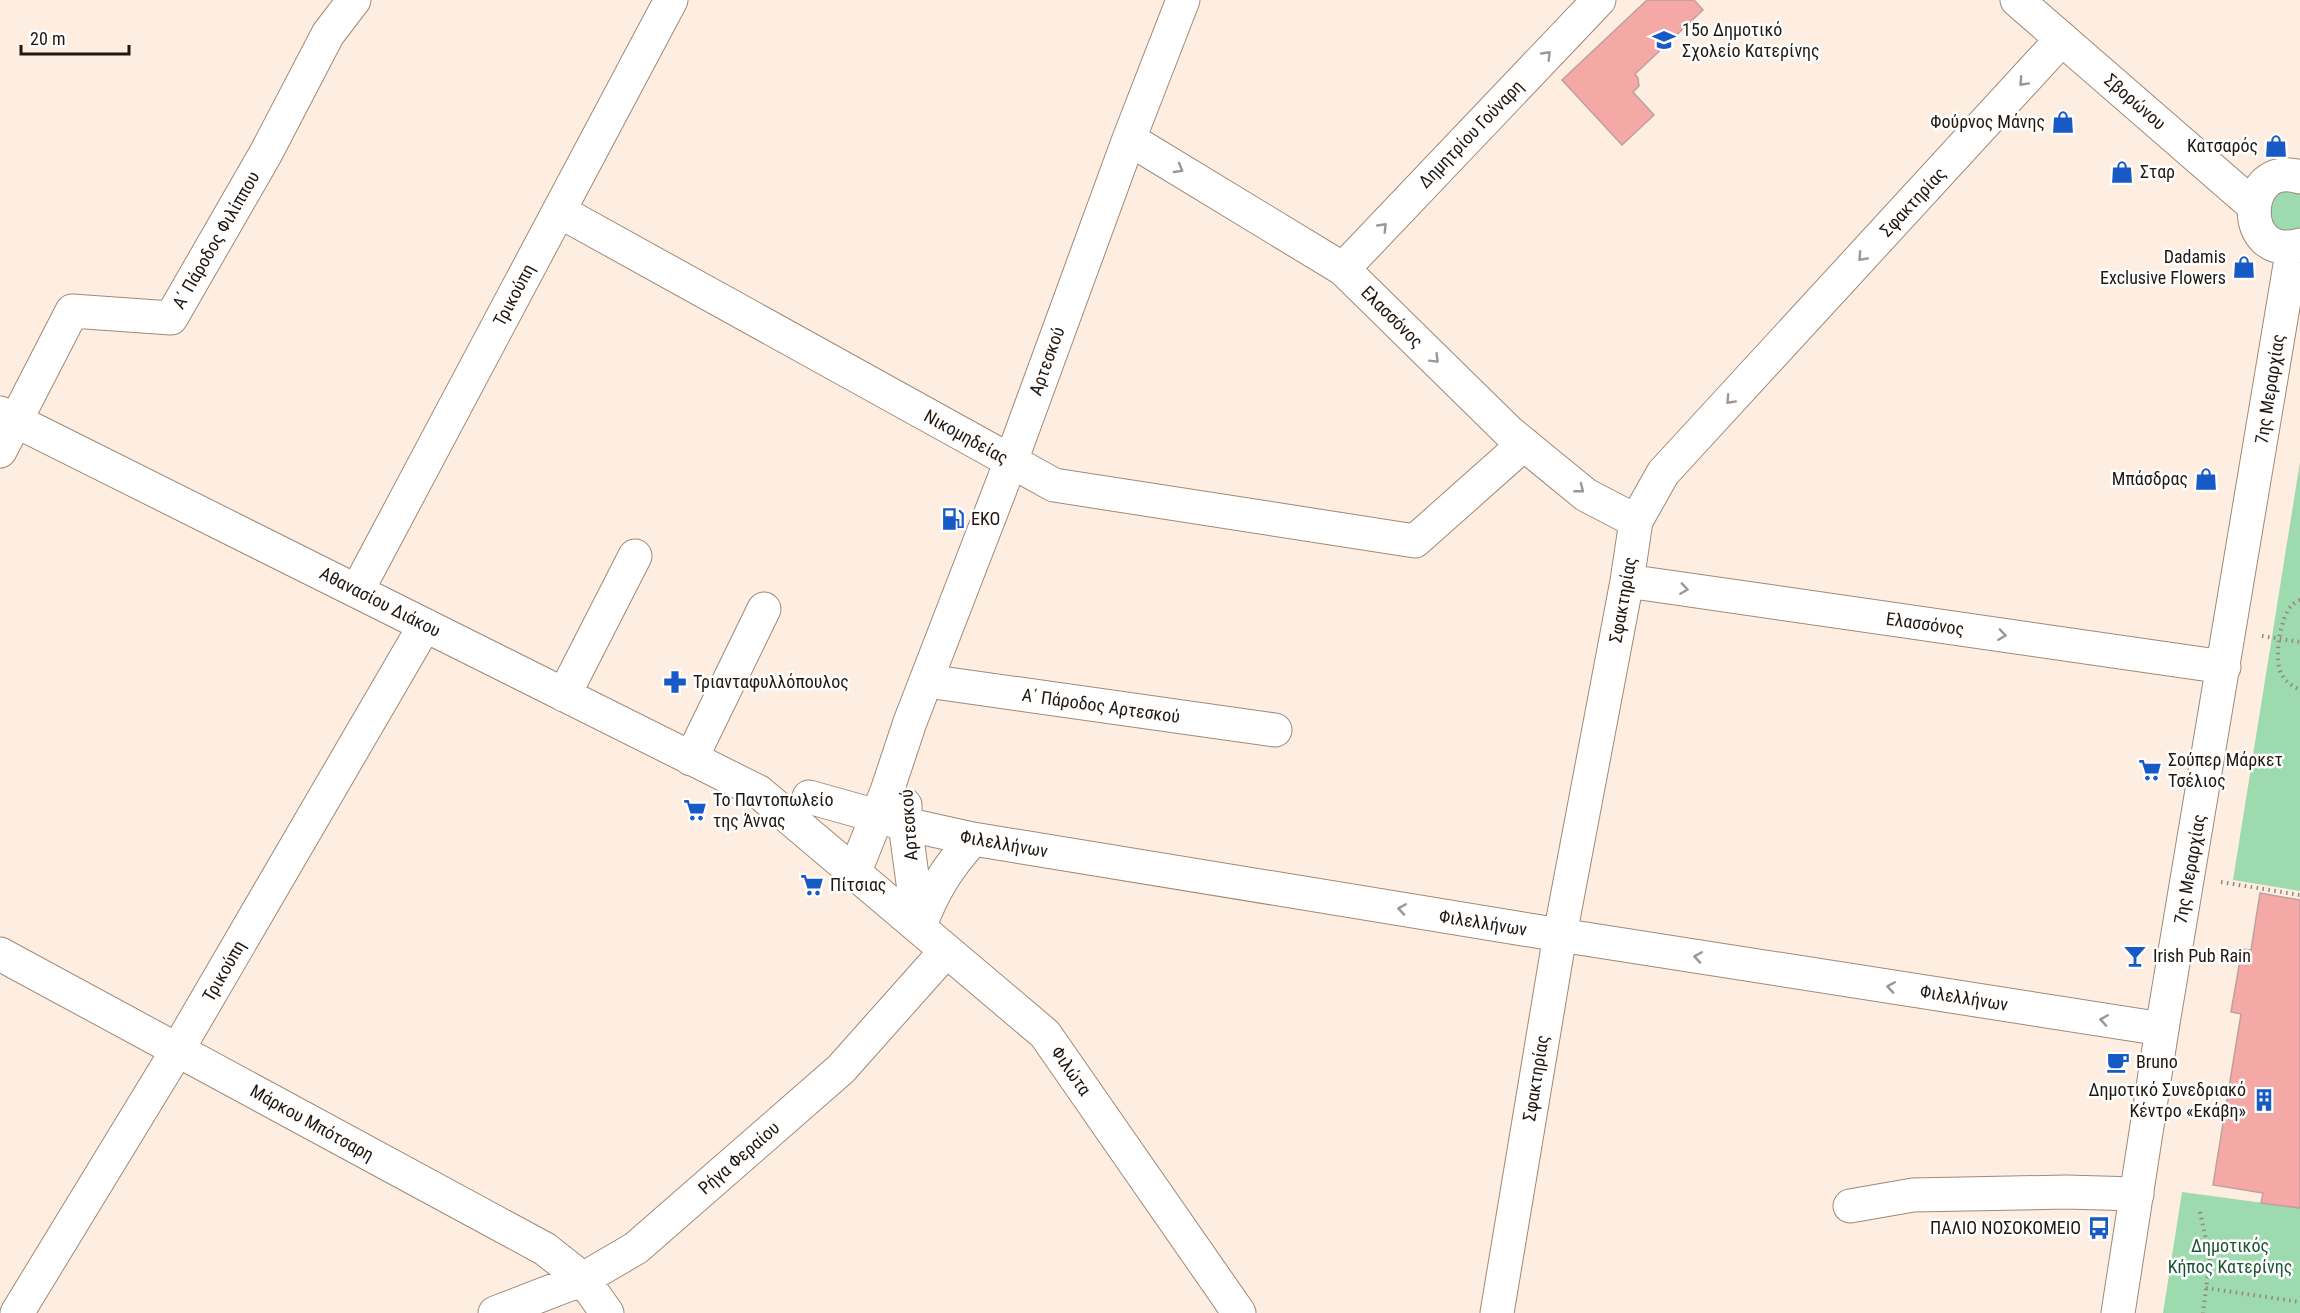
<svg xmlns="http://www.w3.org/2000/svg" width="2300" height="1313" font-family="'Roboto Condensed',sans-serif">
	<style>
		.green { fill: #9ddbae }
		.building { fill: #f4a9a6; stroke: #c09f9d; stroke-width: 1.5 }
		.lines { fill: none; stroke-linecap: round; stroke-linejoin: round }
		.minor-casing { stroke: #a08976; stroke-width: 35 }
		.major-casing { stroke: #a08976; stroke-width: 35 }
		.path { stroke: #93877d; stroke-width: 4; stroke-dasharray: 1.5 4.5; stroke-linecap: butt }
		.minor { stroke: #fff; stroke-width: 33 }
		.major { stroke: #fff; stroke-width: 33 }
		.oneway { stroke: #9b9794 }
		.labels { text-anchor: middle; stroke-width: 5; stroke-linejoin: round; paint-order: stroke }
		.poi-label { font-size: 18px; fill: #211811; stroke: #fff; text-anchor: start }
		.street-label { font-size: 18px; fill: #211811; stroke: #fff }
		.park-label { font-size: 18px; fill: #1a5430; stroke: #fff }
	</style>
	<rect width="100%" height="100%" fill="#fdeee1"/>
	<path class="green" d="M2279,191L2300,192V229L2280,231L2269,221V201Z
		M2300,462V891L2233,880Z
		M2182,1192L2300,1208V1313H2163Z"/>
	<path class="building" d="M1647,0H1694L1703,10L1635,74L1638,78L1639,86L1633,92L1654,115L1622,145L1562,80Z
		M2260,893L2300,900V1208L2261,1203L2263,1193L2213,1185L2241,1014L2231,1012L2242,949L2251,950Z"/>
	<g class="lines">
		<g class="minor-casing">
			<path id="minor" d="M1129,139L1343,269L1509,432L1586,495L1636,521
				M559,211L1054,485L1415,541L1524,444
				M1343,269L1599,0
				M0,413L759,792L1045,1034L1239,1313
				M0,451L72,311L171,318L266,153L328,34L354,0
				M1627,581L2224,667
				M357,591L671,0
				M927,681L1275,730
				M564,695L635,556
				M691,759L764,609
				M809,797L905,824L973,839L1560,935L2162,1029
				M905,805V824L919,927
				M855,871L887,791L910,722L1011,461L1129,139L1183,0
				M920,926C933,890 948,867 973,839
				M0,954L545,1249L583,1279L607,1313
				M1850,1206L1913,1195L2066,1192L2137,1194
				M17,1313L178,1049L425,625
				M495,1313L583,1279L636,1248L841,1069L946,951
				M1497,1313L1560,935L1627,581L1636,521L1663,473L2062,39"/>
		</g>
		<g class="major-casing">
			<path id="major" d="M2017,0L2253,205
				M2300,177C2241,158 2237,263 2300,245
				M2118,1313L2162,1029L2293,247"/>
		</g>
		<path class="path" d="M2300,600C2297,601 2294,603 2292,605C2280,617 2273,661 2282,675C2286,682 2293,686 2300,690
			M2262,636L2300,642
			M2221,882L2300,895
			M2200,1212L2210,1257L2203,1313
			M2206,1288L2300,1302"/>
		<use href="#minor" class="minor"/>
		<use href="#major" class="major"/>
	</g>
	<defs><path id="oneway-chevron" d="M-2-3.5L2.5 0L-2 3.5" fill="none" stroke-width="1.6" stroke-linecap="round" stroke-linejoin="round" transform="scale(1.5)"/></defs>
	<g class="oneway">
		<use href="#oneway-chevron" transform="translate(1547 55) rotate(-46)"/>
		<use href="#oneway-chevron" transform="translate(2023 82) rotate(133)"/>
		<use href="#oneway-chevron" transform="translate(1179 169) rotate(31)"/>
		<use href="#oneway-chevron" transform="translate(1383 227) rotate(-46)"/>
		<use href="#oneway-chevron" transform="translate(1862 257) rotate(133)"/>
		<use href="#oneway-chevron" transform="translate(1435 359) rotate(45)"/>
		<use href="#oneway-chevron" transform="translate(1730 400) rotate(133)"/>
		<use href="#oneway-chevron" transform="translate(1580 489) rotate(38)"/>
		<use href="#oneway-chevron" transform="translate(1684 589) rotate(8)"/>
		<use href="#oneway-chevron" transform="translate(2002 635) rotate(8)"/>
		<use href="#oneway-chevron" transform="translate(1402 909) rotate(-171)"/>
		<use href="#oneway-chevron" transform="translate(1698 957) rotate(-171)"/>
		<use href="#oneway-chevron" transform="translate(1891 987) rotate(-171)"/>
		<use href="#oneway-chevron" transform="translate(2104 1020) rotate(-171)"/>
	</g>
	<defs>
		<g id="school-bare" transform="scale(1.8)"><path d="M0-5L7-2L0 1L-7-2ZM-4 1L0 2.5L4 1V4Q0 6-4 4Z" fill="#175ac5" stroke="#fff" stroke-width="2.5" paint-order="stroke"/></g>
		<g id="shop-bare" transform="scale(1.8)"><path d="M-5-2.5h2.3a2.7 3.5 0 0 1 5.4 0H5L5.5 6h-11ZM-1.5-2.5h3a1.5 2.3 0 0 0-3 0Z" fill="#175ac5" stroke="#fff" stroke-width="2.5" paint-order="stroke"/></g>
		<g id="fuel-bare" transform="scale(1.8)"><path d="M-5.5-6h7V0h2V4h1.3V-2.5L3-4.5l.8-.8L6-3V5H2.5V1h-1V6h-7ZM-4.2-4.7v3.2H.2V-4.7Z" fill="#175ac5" stroke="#fff" stroke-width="2.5" paint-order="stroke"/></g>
		<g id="pharmacy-bare" transform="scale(1.8)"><path d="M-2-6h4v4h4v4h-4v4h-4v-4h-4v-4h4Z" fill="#175ac5" stroke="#fff" stroke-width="2.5" paint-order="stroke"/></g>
		<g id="supermarket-bare" transform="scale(1.8)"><path d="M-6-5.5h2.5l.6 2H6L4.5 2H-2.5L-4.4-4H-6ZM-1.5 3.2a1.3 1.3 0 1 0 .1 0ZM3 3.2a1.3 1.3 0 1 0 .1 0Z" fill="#175ac5" stroke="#fff" stroke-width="2.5" paint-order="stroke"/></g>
		<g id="bar-bare" transform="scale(1.8)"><path d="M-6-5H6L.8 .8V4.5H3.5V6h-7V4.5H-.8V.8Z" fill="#175ac5" stroke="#fff" stroke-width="2.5" paint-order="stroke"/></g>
		<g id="cafe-bare" transform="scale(1.8)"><path d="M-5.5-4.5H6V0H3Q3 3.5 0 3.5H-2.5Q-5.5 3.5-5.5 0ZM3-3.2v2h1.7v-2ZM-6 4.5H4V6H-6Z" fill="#175ac5" stroke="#fff" stroke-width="2.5" paint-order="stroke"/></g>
		<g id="building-bare" transform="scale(1.8)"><path d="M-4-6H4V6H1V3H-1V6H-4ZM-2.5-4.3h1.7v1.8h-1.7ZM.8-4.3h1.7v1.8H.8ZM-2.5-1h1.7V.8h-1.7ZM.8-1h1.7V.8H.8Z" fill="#175ac5" stroke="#fff" stroke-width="2.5" paint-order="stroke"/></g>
		<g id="bus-bare" transform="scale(1.8)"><path d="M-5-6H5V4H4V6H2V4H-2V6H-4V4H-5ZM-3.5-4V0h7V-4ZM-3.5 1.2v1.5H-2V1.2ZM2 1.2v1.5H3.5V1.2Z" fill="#175ac5" stroke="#fff" stroke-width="2.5" paint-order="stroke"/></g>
	</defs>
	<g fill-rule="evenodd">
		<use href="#school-bare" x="1664" y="40"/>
		<use href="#shop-bare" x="2063" y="122"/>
		<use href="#shop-bare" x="2276" y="146"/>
		<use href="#shop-bare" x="2122" y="172"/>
		<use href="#shop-bare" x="2244" y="267"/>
		<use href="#shop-bare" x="2206" y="479"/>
		<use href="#fuel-bare" x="953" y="519"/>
		<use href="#pharmacy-bare" x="675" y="682"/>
		<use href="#supermarket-bare" x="2150" y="770"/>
		<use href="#supermarket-bare" x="695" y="810"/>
		<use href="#supermarket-bare" x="812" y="885"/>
		<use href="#bar-bare" x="2135" y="956"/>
		<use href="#cafe-bare" x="2118" y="1062"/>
		<use href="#building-bare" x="2264" y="1100"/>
		<use href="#bus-bare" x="2099" y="1228"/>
	</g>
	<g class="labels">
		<g class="poi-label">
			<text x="1682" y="36">15ο Δημοτικό<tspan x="1682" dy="21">Σχολείο Κατερίνης</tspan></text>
			<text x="2045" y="128" text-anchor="end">Φούρνος Μάνης</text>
			<text x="2258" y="152" text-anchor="end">Κατσαρός</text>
			<text x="2140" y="178">Σταρ</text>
			<text x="2226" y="263" text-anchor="end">Dadamis<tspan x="2226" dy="21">Exclusive Flowers</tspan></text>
			<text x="2188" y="485" text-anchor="end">Μπάσδρας</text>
			<text x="971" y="525">ΕΚΟ</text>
			<text x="693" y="688">Τριανταφυλλόπουλος</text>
			<text x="2168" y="766">Σούπερ Μάρκετ<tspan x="2168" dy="21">Τσέλιος</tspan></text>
			<text x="713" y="806">Το Παντοπωλείο<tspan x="713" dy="21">της Άννας</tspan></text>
			<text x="830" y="891">Πίτσιας</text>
			<text x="2153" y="962">Irish Pub Rain</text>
			<text x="2136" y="1068">Bruno</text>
			<text x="2246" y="1096" text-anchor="end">Δημοτικό Συνεδριακό<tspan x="2246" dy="21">Κέντρο «Εκάβη»</tspan></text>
			<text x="2081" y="1234" text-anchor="end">ΠΑΛΙΟ ΝΟΣΟΚΟΜΕΙΟ</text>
		</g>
		<g class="street-label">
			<text transform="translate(2135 102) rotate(41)" y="6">Σβορώνου</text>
			<text transform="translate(1471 134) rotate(-46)" y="6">Δημητρίου Γούναρη</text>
			<text transform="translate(1913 202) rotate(-47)" y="6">Σφακτηρίας</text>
			<text transform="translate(216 240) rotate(-60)" y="6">Α΄ Πάροδος Φιλίππου</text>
			<text transform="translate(514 295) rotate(-62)" y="6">Τρικούπη</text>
			<text transform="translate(1392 317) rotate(45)" y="6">Ελασσόνος</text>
			<text transform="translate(1047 361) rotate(-70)" y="6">Αρτεσκού</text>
			<text transform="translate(2270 389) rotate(-81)" y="6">7ης Μεραρχίας</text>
			<text transform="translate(966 437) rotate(29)" y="6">Νικομηδείας</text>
			<text transform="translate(1623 600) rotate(-80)" y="6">Σφακτηρίας</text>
			<text transform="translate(380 602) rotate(27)" y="6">Αθανασίου Διάκου</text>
			<text transform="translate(1925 624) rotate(8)" y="6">Ελασσόνος</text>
			<text transform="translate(1101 706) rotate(8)" y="6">Α΄ Πάροδος Αρτεσκού</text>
			<text transform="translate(909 825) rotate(-94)" y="6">Αρτεσκού</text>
			<text transform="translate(1004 844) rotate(10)" y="6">Φιλελλήνων</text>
			<text transform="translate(2190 869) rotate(-80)" y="6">7ης Μεραρχίας</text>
			<text transform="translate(1483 923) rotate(9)" y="6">Φιλελλήνων</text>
			<text transform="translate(224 971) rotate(-60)" y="6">Τρικούπη</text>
			<text transform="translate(1964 998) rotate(9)" y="6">Φιλελλήνων</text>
			<text transform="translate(1071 1071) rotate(55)" y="6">Φιλώτα</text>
			<text transform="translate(1536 1078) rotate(-81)" y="6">Σφακτηρίας</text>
			<text transform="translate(312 1123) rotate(29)" y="6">Μάρκου Μπότσαρη</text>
			<text transform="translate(739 1158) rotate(-41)" y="6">Ρήγα Φεραίου</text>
		</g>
		<g class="park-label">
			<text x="2230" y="1252">Δημοτικός<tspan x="2230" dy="21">Κήπος Κατερίνης</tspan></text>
		</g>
	</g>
	<path d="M21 45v9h108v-9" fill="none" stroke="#211811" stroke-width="3"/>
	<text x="30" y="45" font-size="18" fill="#211811" stroke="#ffffff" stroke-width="4.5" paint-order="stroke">20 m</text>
</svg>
